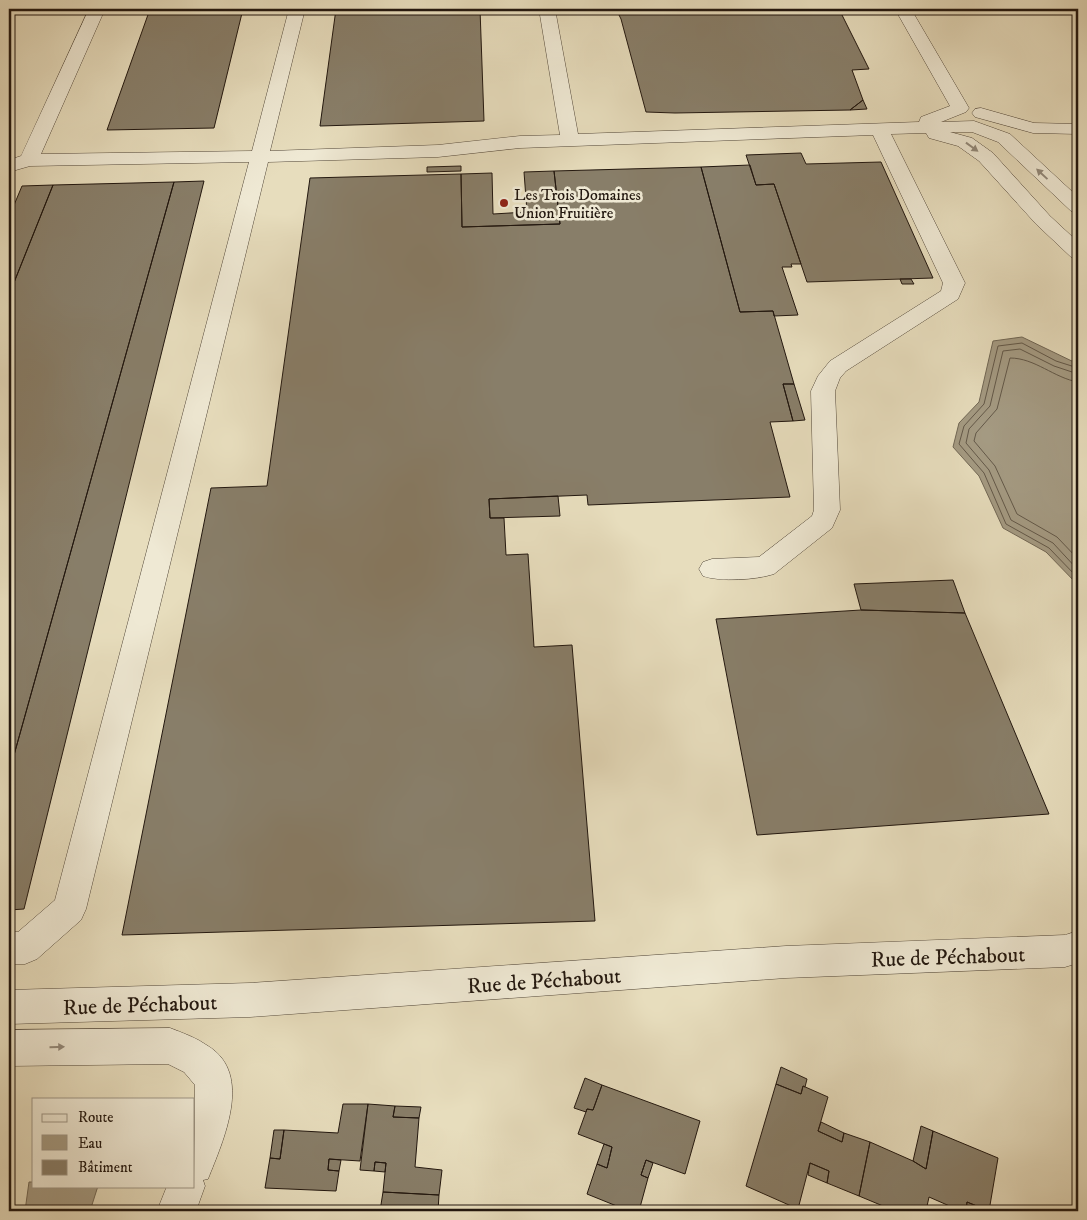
<svg xmlns="http://www.w3.org/2000/svg" width="1087" height="1220" font-family="'IM FELL DW Pica',serif">
	<style>
		.water { fill: #a49a82; stroke: #706654 }
		.lines { fill: none; stroke-linecap: round; stroke-linejoin: round }
		.shore { stroke: #635848; stroke-width: 1 }
		.building { fill: #887e69; stroke: #22170f }
		.minor-casing { stroke: #53483a; stroke-width: 1 }
		.minor { fill: #efe9d4; fill-rule: evenodd }
		.oneway { fill: #938a7b }
		.poi-dot { fill: #8f2418; stroke: #efe9d4; stroke-width: 2 }
		.labels { text-anchor: middle; stroke-width: 5; stroke-linejoin: round; paint-order: stroke }
		.far-poi-label { font-size: 16px; fill: #22170f; stroke: #efe9d4; text-anchor: start }
		.near-street-label { font-size: 22px; fill: #22170f; stroke: #efe9d4 }
	</style>
	<rect width="100%" height="100%" fill="#e7ddbd"/>
	<filter id="stains"><feTurbulence type="fractalNoise" baseFrequency=".004" numOctaves="4"/><feColorMatrix values="0 0 0 0 .2 0 0 0 0 .09 0 0 0 0 .02 0 0 0 .5 -.17"/></filter>
	<radialGradient id="worn" r=".72"><stop offset=".6" stop-color="#630" stop-opacity="0"/><stop offset="1" stop-color="#630" stop-opacity=".3"/></radialGradient>
	<path class="water" d="M1022,337L1078,364V585L1046,552L1003,528L979,476L953,447L959,423L979,402L993,341Z
		M29,1182H34V1186H98L90,1211H25Z"/>
	<g class="lines">
		<path class="shore" d="M1078,368L1056,361L1022,343L998,346L984,404L964,426L959,444L984,473L1006,524L1049,548L1078,578
			M1078,374L1054,366L1020,349L1003,351L990,406L969,429L966,443L989,470L1011,520L1053,543L1078,570
			M1078,382C1054,378 1035,358 1010,358L997,409L976,433L974,441L995,466L1017,514L1057,537L1078,559"/>
	</g>
	<path class="building" d="M150,9H243L214,128L107,130Z
		M336,9H480L484,121L320,126Z
		M616,9H839L869,69L852,70L863,100L850,110L675,113L646,112L621,19Z
		M863,100L867,109L850,110Z
		M801,153L806,164L881,162L933,278L807,282L774,184L756,185L746,155Z
		M750,165L756,185L774,184L801,264H791L792,267H782L798,315L774,316L773,311L740,312L701,167Z
		M461,166V171L427,172V167Z
		M701,167L740,312L773,311L794,384H783L793,421L770,422L790,497L588,505L587,495L489,499L490,518H504L506,555L528,554L534,647L572,645L595,921L122,935L211,488L267,486L310,178L461,174L462,227L560,224L554,171Z
		M554,171L560,224L462,227L461,174L492,173L493,214L527,212L524,172Z
		M204,181L24,909L9,910V773L174,182Z
		M174,182L9,773V295L53,185Z
		M53,185L9,295V217L22,186Z
		M900,279H911L914,284H902Z
		M783,384H794L805,420L793,421Z
		M558,496L560,516L490,518L489,499Z
		M953,580L965,613L861,610L854,584Z
		M861,610L965,613L1049,814L757,835L716,619Z
		M781,1067L807,1079L805,1087L803,1086L801,1094L776,1084Z
		M585,1078L602,1085L593,1110L587,1109L586,1112L574,1108Z
		M776,1084L801,1094L803,1086L828,1097L818,1131L842,1142L844,1133L870,1142L859,1196L827,1183L829,1171L810,1163L798,1209L746,1186Z
		M602,1085L700,1121L685,1174L646,1160L641,1175L648,1178L639,1211H629L587,1194L597,1164L607,1168L612,1147L578,1134L587,1109L593,1110Z
		M343,1104H368L360,1161L329,1159L328,1170L339,1171L336,1191L265,1188L270,1158L280,1159L284,1130L338,1133Z
		M368,1104L395,1106L393,1117L419,1118L415,1167L442,1170L439,1195L383,1192L386,1163L375,1162L374,1171L360,1170Z
		M395,1106L421,1107L419,1118L393,1117Z
		M821,1122L844,1133L842,1142L818,1131Z
		M921,1126L933,1131L926,1169L913,1161Z
		M274,1130H284L280,1159L270,1158Z
		M933,1131L998,1158L989,1211L967,1202L966,1211H961L929,1197L926,1211H895L859,1196L870,1142L913,1161L926,1169Z
		M604,1144L612,1147L607,1168L597,1164Z
		M329,1159L341,1160L339,1171L328,1170Z
		M646,1160L653,1163L648,1178L641,1175Z
		M375,1162L386,1163L385,1172L374,1171Z
		M810,1163L829,1171L827,1183L808,1175Z
		M383,1192L439,1195L438,1211H380Z
		M967,1202L989,1211H966Z"/>
	<g class="lines">
		<g class="minor-casing">
			<path id="minor" d="M89,9H105L41,154L252,151L289,9H305L270,151L438,145L520,136L560,135L539,9H555L578,134L919,122L921,117L950,106L895,9H911L969,108L966,112L941,122L974,121L1010,134L1078,197V213L1071,211L998,142L972,132H950L972,138L993,153L1050,216L1078,242V259L1071,257L1036,224L979,161L958,146L929,138L926,133L891,134L965,283L958,299L846,371L840,378L835,391L840,510L832,528L774,574C756,580 720,582 703,576L699,569L703,562L712,559L759,557L812,516L814,510L811,391L818,376L830,361L941,291L943,283L873,135L520,148L438,157L268,162L86,909L81,920L37,959L25,964H9V932H18L55,900L249,162L30,166L9,172V160L21,156Z
				M981,108L1034,123L1078,124V134L1033,133L975,117L972,113L975,109Z
				M1078,931V963L1065,967L786,978L250,1017L9,1024V990L250,983L786,946L1065,935Z
				M170,1028C183,1033 197,1038 208,1046C254,1074 223,1141 208,1179L203,1180L205,1186L196,1211H157L167,1186H194L195,1085L184,1072L168,1064L9,1066V1030Z"/>
		</g>
		<use href="#minor" class="minor"/>
	</g>
	<defs><path id="oneway-solid" d="M-6-.8H1V-3.2L6.5 0L1 3.2V.8H-6Z" transform="scale(1.25)"/></defs>
	<g class="oneway">
		<use href="#oneway-solid" transform="translate(972 147) rotate(36)"/>
		<use href="#oneway-solid" transform="translate(1042 174) rotate(-137)"/>
		<use href="#oneway-solid" transform="translate(57 1047) rotate(-1)"/>
	</g>
	<circle class="poi-dot" cx="504" cy="203" r="5"/>
	<g class="labels">
		<g class="far-poi-label">
			<text x="514" y="200">Les Trois Domaines<tspan x="514" dy="18">Union Fruitière</tspan></text>
		</g>
		<g class="near-street-label">
			<text transform="translate(948 956) rotate(-2)" y="8">Rue de Péchabout</text>
			<text transform="translate(544 980) rotate(-4)" y="8">Rue de Péchabout</text>
			<text transform="translate(140 1004) rotate(-2)" y="8">Rue de Péchabout</text>
		</g>
	</g>
	<rect width="1087" height="1220" fill="none" stroke="#e7ddbd" stroke-width="30"/>
	<rect x="10" y="10" width="1067" height="1200" fill="none" stroke="#22170f" stroke-width="2.5"/>
	<rect x="15" y="15" width="1057" height="1190" fill="none" stroke="#22170f"/>
	<rect x="32" y="1098" width="162" height="90" fill="#efe9d4" stroke="#9d9585"/>
	<rect x="42" y="1114" width="25" height="8" fill="#efe9d4" stroke="#9d9585"/>
	<text x="78" y="1122" font-size="15" fill="#22170f">Route</text>
	<rect x="42" y="1135" width="25" height="15" fill="#a49a82" stroke="#9d9585"/>
	<text x="78" y="1148" font-size="15" fill="#22170f">Eau</text>
	<rect x="42" y="1160" width="25" height="15" fill="#887e69" stroke="#9d9585"/>
	<text x="78" y="1172" font-size="15" fill="#22170f">Bâtiment</text>
	<rect width="100%" height="100%" filter="url(#stains)"/>
	<rect width="100%" height="100%" fill="url(#worn)"/>
</svg>
